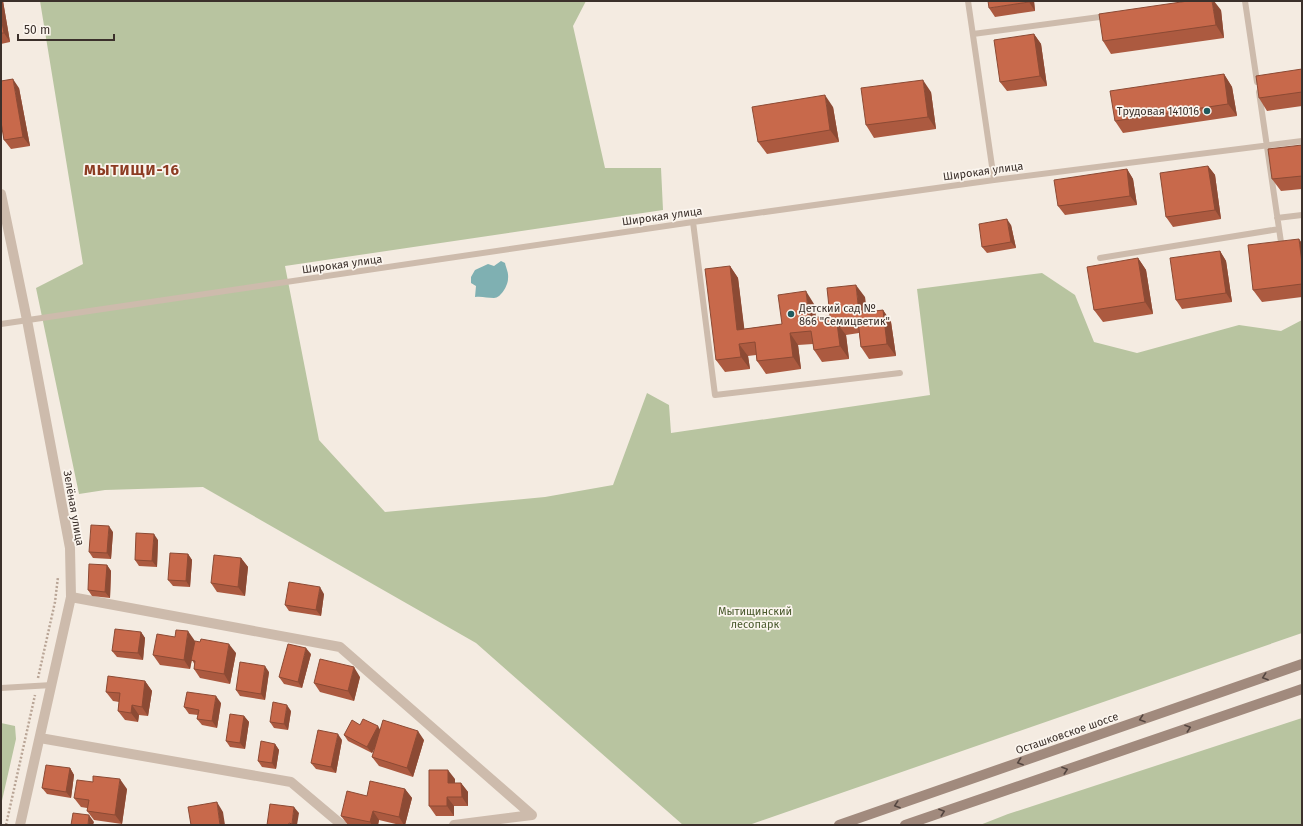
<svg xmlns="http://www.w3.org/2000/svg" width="1303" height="826" font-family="'Fira Sans',sans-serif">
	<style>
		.green { fill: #b8c4a0 }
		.water { fill: #7fb0b2 }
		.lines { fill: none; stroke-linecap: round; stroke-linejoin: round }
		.path { stroke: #b9a596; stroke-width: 2.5; stroke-dasharray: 2 2; stroke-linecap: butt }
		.lane { stroke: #cdbbac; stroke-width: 6 }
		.street { stroke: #cdbbac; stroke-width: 10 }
		.secondary { stroke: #a18a7d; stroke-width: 10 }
		.wall { fill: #ac5a40 }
		.shaded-wall { fill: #8c4a34 }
		.building { fill: #c8694b; stroke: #8c4a34 }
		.oneway { stroke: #544640 }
		.poi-dot { fill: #1f5a5e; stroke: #fbf5ee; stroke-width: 1.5 }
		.labels { text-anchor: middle; stroke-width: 3.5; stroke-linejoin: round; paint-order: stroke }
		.poi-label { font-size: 11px; fill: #3b302b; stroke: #fbf5ee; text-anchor: end }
		.street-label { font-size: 11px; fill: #3b302b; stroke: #fbf5ee }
		.park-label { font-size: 11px; fill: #4a5a2e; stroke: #fbf5ee }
		.district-label { font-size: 15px; font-weight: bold; letter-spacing: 1px; fill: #8c3b22; stroke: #fbf5ee }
	</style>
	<rect width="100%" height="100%" fill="#f4ebe1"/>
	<path class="green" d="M40,1H586L573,26L605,168H661L663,210L285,266L319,440L385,512L545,497L613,485L647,393L669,405L671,433L930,395L917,289L1042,273L1075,295L1094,342L1137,353L1239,325L1281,331L1302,320V633L749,825H683L476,643L203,487L105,490L79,494L36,288L83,264Z
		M1302,718V825H980L1008,814Z
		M1,723L15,726L16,739L1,805Z"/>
	<path class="water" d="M501,261L505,263C506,268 509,273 508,279C508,285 501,298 494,298C487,298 482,296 475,297L476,286L471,283V277L475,270L488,264L494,266Z"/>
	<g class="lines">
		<path class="path" d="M38,678L55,602L58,577
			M6,825L35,695"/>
		<path class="lane" d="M968,1L994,180
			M1245,1L1257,82
			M973,34L1107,16
			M1259,92L1282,249
			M1277,218L1302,215
			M693,222L715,395L900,373
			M1100,258L1279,229
			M1,324L693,222L994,180L1302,141
			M1,688L52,685"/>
		<path class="street" d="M1,194L27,320L70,548L71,597L20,825
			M71,597L340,647L532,815L454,825
			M40,738L291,782L342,825"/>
		<path class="secondary" d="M839,825L1302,664
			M905,825L1302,689"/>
	</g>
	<path class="wall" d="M1,1H3L10,42L1,44Z
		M1034,1L1035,11L995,17L989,8Z
		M1221,10L1224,38L1111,54L1103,41Z
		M1034,34L1041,44L1047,86L1007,91L1000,82Z
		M1302,69V106L1267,111L1259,98Z
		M1224,74L1232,87L1237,116L1123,133L1115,121Z
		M19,88L30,146L11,149L4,140Z
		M931,92L936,129L874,138L866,125Z
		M833,107L839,142L767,154L758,142Z
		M1302,145V189L1281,191L1272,179Z
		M1208,166L1215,175L1221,219L1173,227L1166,217Z
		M1127,169L1133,179L1137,205L1065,215L1058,206Z
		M1011,225L1016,248L987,253L982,247Z
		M1302,243V297L1262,302L1253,290Z
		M1220,251L1226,261L1232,302L1182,309L1176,300Z
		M1138,258L1146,270L1153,314L1103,322L1094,310Z
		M730,266L738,278L744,329L782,324L814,304L816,318L830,316L865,297L866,312L883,310L891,322L896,356L869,359L861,347L859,333L846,335L849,359L822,362L814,350L813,344L798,345L801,369L766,374L757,361L756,355L748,356L750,369L725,372L716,360Z
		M113,532L111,559L93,558L89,552Z
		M158,540L157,567L139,566L135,560Z
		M188,554L192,560L190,587L173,586L168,580Z
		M241,558L248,567L245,596L217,592L211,583Z
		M107,565L111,571L110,598L92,596L88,590Z
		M324,594L321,616L289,611L285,605Z
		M141,632L145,638L143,660L117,657L112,651Z
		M175,637L195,641L194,642L236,653L230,684L200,678L194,669L195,665L192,660L190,669L160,665L153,655Z
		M311,654L302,688L284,684L279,677Z
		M269,672L265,700L240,696L236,690Z
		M360,677L354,701L320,692L314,683Z
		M145,681L152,691L148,716L139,715L138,722L125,720L118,711L119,702L113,701L106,692Z
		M221,703L217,728L202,725L197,719L198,715L189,714L184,707Z
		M291,711L288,730L274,728L270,722Z
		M244,716L249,722L245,749L230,747L226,741Z
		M360,725L424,740L413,777L379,766L372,757L376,746L372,753L348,741L344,735Z
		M342,740L336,773L316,769L311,763Z
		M275,744L279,750L276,769L262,767L258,761Z
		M70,768L74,775L71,798L47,794L42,788Z
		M455,779V783H461L468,792V806H454V816H436L429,806Z
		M127,789L122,824L94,820L87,811V808L81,807L74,798Z
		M405,789L412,798L405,825H400L379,820L378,825H348L341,816L367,796Z"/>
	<path class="shaded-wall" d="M1,1H3L10,42L4,33L1,17Z
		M1029,1H1034L1035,11L1029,2Z
		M1212,1H1214L1221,10L1224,38L1216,25Z
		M1034,34L1041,44L1047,86L1040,76Z
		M1224,74L1232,87L1237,116L1228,104Z
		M13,79L19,88L30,146L23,137Z
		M923,80L931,92L936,129L928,117Z
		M825,95L833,107L839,142L830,130Z
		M1208,166L1215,175L1221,219L1215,210Z
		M1127,169L1133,179L1137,205L1130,196Z
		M1007,219L1011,225L1016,248L1011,242Z
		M1299,239L1302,243V263Z
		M1220,251L1226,261L1232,302L1226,293Z
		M1138,258L1146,270L1153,314L1145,302Z
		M730,266L738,278L746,342L737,330Z
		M856,285L865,297L868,325L859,313Z
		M806,291L814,304L818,331L809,318Z
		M883,310L891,322L896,356L887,344Z
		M837,323L846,335L849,359L840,346Z
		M790,333L798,345L801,369L793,357Z
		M739,344L748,356L750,369L741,357Z
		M109,526L113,532L111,559L107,553Z
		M154,534L158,540L157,567L152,561Z
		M188,554L192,560L190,587L186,581Z
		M241,558L248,567L245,596L238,587Z
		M107,565L111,571L110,598L105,592Z
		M320,587L324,594L321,616L316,610Z
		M188,631L195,641L190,669L184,660Z
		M141,632L145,638L143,660L138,653Z
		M229,644L236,653L230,684L224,674Z
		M306,648L311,654L302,688L298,682Z
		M265,666L269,672L265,700L261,694Z
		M354,667L360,677L354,701L348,691Z
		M145,681L152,691L148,716L142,707Z
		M216,696L221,703L217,728L212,721Z
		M132,705L139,715L138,722L131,713Z
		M287,705L291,711L288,730L284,724Z
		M244,716L249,722L245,749L240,743Z
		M378,726L382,733L372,753L367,747Z
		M418,731L424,740L413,777L407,768Z
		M338,734L342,740L336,773L331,767Z
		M275,744L279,750L276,769L272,763Z
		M70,768L74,775L71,798L66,792Z
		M448,770L455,779V792L448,783Z
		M120,779L127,789L122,824L115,815Z
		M461,783L468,792V806L462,797Z
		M405,789L412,798L405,825H404L399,817Z
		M447,797L454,806V816L447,806Z
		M217,802L223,812L225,825H220Z
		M294,807L299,813L297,825H293L292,824Z
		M373,811L379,820L378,825H372L370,822Z
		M89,815L94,822L93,825H88Z"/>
	<path class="building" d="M988,1H1029V2L989,8Z
		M1188,1H1212L1216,25L1103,41L1099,14Z
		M1,17L4,33H1Z
		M1034,34L1040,76L1000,82L994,40Z
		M1302,69V92L1259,98L1256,76Z
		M1224,74L1228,104L1115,121L1110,91Z
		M13,79L23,137L4,140L1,122V81Z
		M923,80L928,117L866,125L861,88Z
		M825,95L830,130L758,142L752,107Z
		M1302,145V176L1272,179L1268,149Z
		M1208,166L1215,210L1166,217L1160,173Z
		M1127,169L1130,196L1058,206L1054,180Z
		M1007,219L1011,242L982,247L979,224Z
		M1299,239L1302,263V284L1253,290L1248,245Z
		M1220,251L1226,293L1176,300L1170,258Z
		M1138,258L1145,302L1094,310L1087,267Z
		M730,266L737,330L782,324L778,295L806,291L809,318L830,316L827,288L856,285L859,313L883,310L887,344L861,347L858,320L837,323L840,346L814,350L811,331L790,333L793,357L757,361L755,342L739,344L741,357L716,360L705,269Z
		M91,525L109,526L107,553L89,552Z
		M136,533L154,534L152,561L135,560Z
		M170,553L188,554L186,581L168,580Z
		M214,555L241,558L238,587L211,583Z
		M89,564L107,565L105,592L88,590Z
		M289,582L320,587L316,610L285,605Z
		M115,629L141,632L138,653L112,651Z
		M176,630L188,631L184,660L153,655L157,634L175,637Z
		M201,639L229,644L224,674L194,669L195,661L191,660L195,641L200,642Z
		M288,644L306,648L298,682L279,677Z
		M320,659L354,667L348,691L314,683Z
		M240,662L265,666L261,694L236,690Z
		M108,676L145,681L142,707L132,705L131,713L118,711L120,693L106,692Z
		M187,692L216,696L212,721L197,719L199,710L184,707Z
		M273,702L287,705L284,724L270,722Z
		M230,714L244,716L240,743L226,741Z
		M363,719L378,726L367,747L344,735L352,720L360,725Z
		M383,720L418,731L407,768L372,757Z
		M318,730L338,734L331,767L311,763Z
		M261,741L275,744L272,763L258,761Z
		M46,765L70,768L66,792L42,788Z
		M429,770H448V783H461L462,797H447V806H429Z
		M93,776L120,779L115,815L87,811L89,800L74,798L77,780L93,782Z
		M370,781L405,789L399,817L373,811L370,822L341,816L347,791L367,796Z
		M217,802L220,825H191L188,807Z
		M270,804L294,807L292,824L289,823V825H267Z
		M73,813L89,815L88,825H71Z"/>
	<defs><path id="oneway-chevron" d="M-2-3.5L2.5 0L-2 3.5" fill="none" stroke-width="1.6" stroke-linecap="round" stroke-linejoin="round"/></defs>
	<g class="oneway">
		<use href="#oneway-chevron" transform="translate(1265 677) rotate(161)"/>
		<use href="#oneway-chevron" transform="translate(1142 719) rotate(161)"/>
		<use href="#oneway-chevron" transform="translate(1188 728) rotate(-19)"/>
		<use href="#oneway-chevron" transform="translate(1020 762) rotate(161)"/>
		<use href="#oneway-chevron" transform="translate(1065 770) rotate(-19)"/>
		<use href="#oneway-chevron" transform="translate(897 805) rotate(161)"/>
		<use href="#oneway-chevron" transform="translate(942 812) rotate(-19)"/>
	</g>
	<g class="poi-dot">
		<circle cx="1207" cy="111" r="4"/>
		<circle cx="791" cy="314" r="4"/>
	</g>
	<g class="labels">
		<g class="poi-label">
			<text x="1199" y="115">Трудовая 141016</text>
			<text x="799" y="312" text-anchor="start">Детский сад №<tspan x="799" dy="13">866 "Семицветик"</tspan></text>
		</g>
		<g class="street-label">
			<text transform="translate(983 171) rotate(-8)" y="4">Широкая улица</text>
			<text transform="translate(662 216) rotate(-8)" y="4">Широкая улица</text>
			<text transform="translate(342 264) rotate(-8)" y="4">Широкая улица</text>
			<text transform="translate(74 508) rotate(80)" y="4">Зелёная улица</text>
			<text transform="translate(1067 733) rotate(-19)" y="4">Осташковское шоссе</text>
		</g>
		<g class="park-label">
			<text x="755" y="615">Мытищинский<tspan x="755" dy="13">лесопарк</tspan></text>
		</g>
		<g class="district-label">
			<text x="132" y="175">МЫТИЩИ-16</text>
		</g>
	</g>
	<rect width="1303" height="826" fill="none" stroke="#3b302b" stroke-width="4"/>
	<path d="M18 34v6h96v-6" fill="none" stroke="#3b302b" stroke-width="2"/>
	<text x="24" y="34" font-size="12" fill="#3b302b" stroke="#fbf5ee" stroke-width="3" paint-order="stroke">50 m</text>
</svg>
